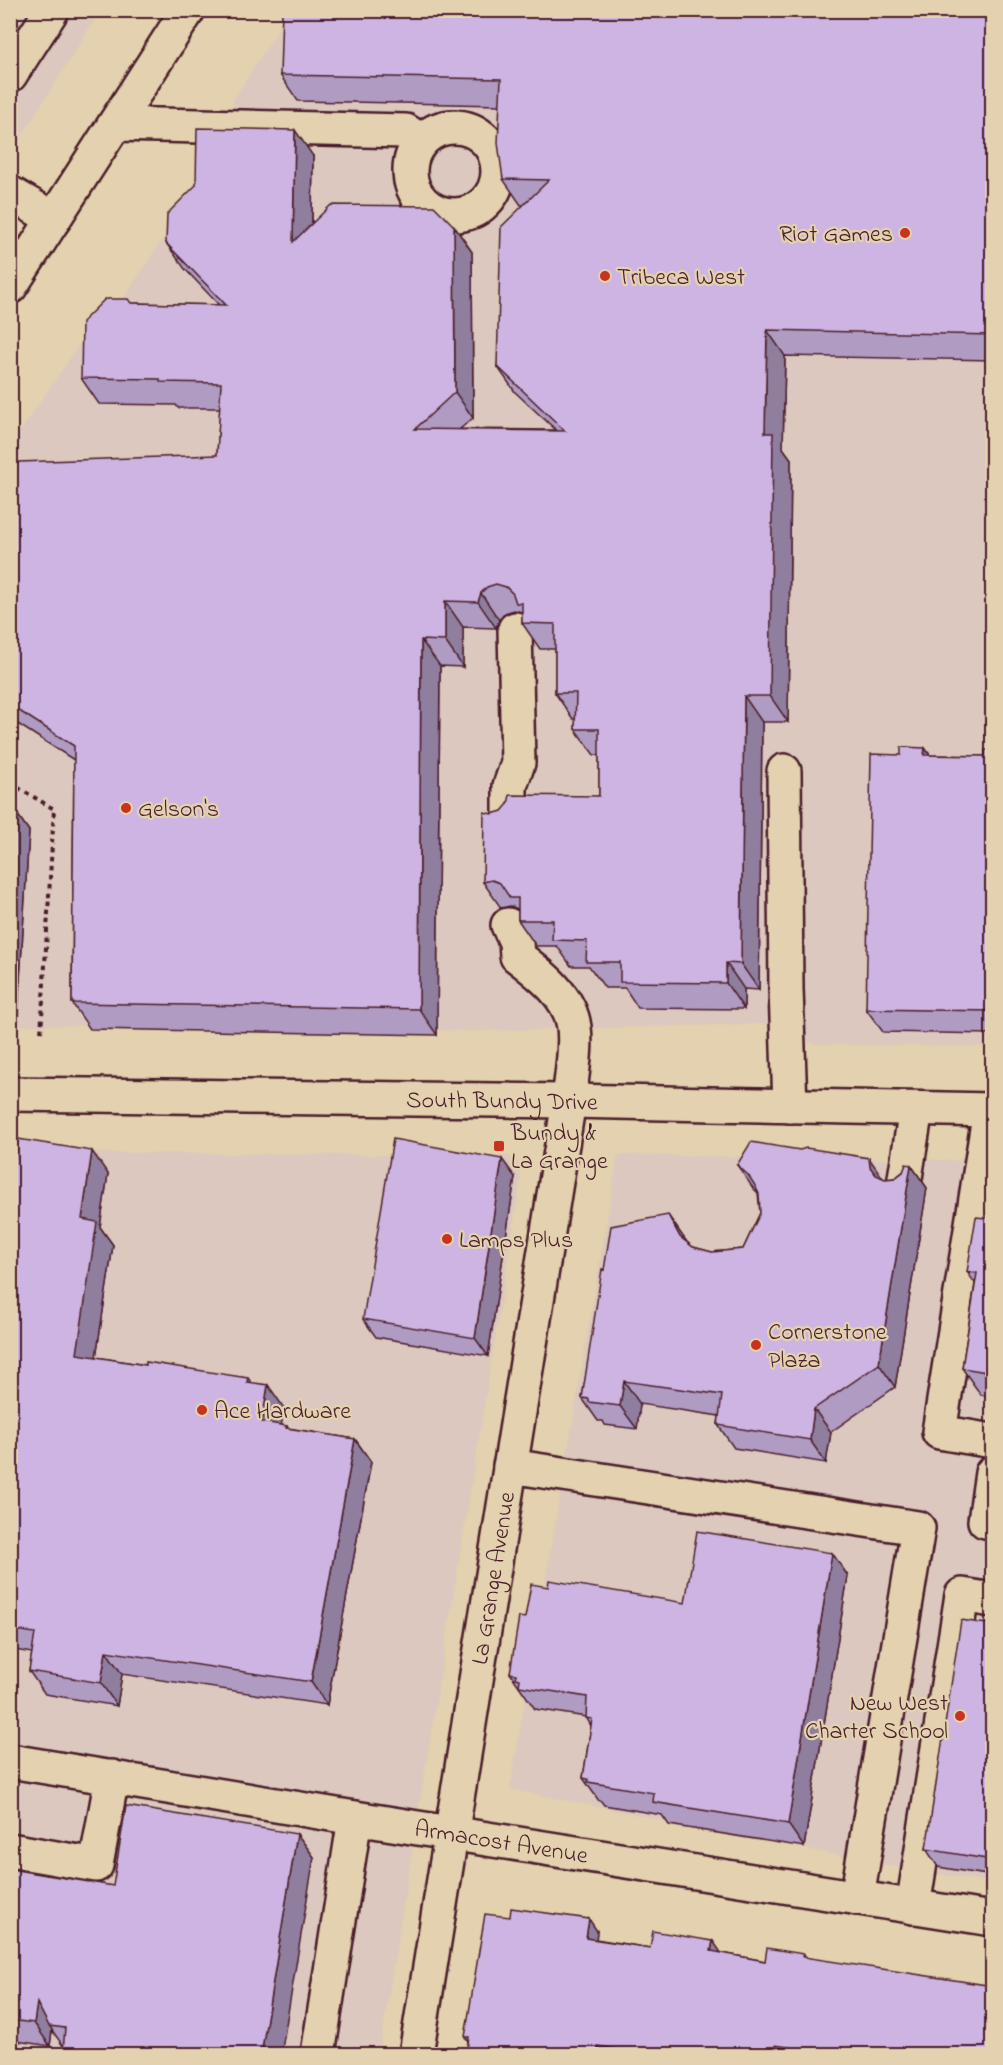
<svg xmlns="http://www.w3.org/2000/svg" width="1003" height="2065" font-family="'Indie Flower',sans-serif">
	<style>
		.built { fill: #dcc8be }
		.lines { fill: none; stroke-linecap: round; stroke-linejoin: round }
		.minor-casing { stroke: #4a1f2b; stroke-width: 38 }
		.major-casing { stroke: #4a1f2b; stroke-width: 38 }
		.path { stroke: #4a1f2b; stroke-width: 4; stroke-dasharray: 4.5 4.5; stroke-linecap: butt }
		.minor { stroke: #e3d1af; stroke-width: 33 }
		.major { stroke: #e3d1af; stroke-width: 33 }
		.wall { fill: #b09bc2; stroke: #4a1f2b; stroke-width: 1.5 }
		.shaded-wall { fill: #907e9e; stroke: #4a1f2b; stroke-width: 1.5 }
		.building { fill: #cdb4e2; stroke: #4a1f2b; stroke-width: 1.5 }
		.poi-dot { fill: #c8321e; stroke: #e3d1af; stroke-width: 2 }
		.labels { text-anchor: middle; stroke-width: 4.5; stroke-linejoin: round; paint-order: stroke }
		.poi-label { font-size: 24px; fill: #4a1f2b; stroke: #e3d1af; text-anchor: start }
		.street-label { font-size: 24px; fill: #4a1f2b; stroke: #e3d1af }
	</style>
	<rect width="100%" height="100%" fill="#e3d1af"/>
	<filter id="ink" filterUnits="userSpaceOnUse"><feTurbulence type="fractalNoise" baseFrequency=".0167" numOctaves="2"/><feDisplacementMap in="SourceGraphic" scale="12" xChannelSelector="R" yChannelSelector="G"/><feConvolveMatrix kernelMatrix="1 2 1 2 8 2 1 2 1" color-interpolation-filters="sRGB"/></filter>
	<g filter="url(#ink)">
		<path class="built" d="M11,11H100L11,153Z
			M290,11H992V1047L814,1044L764,1024L477,1031L11,1025L10,447L81,342L107,324L227,141L234,99Z
			M11,1152L510,1156L519,1163L521,1178L379,2054H11Z
			M618,1155L992,1161V1882L900,1868L510,1789Z"/>
		<g class="lines">
			<g class="minor-casing">
				<g id="minor">
					<path d="M10,75L52,10"/>
					<path d="M115,124L406,131L421,141"/>
					<circle cx="454" cy="171" r="44"/>
					<path d="M10,193L54,219"/>
					<path d="M784,771L786,989L790,1106"/>
					<path d="M510,821V786L518,763L515,629"/>
					<path d="M990,1110L939,1432L992,1441"/>
					<path d="M904,1184L916,1109"/>
					<path d="M510,1466L918,1528L857,1898"/>
					<path d="M992,1473L985,1521L992,1522"/>
					<path id="s1" d="M10,1761L355,1818L992,1919"/>
					<path d="M10,1850L96,1865L112,1777"/>
					<path d="M913,1907L962,1595L992,1600"/>
					<path d="M318,2054L355,1818"/>
					<path id="s2" d="M416,2054L569,1101C571,1078 577,1051 574,1027C570,996 540,974 517,956L516,942L508,925"/>
				</g>
			</g>
			<g class="major-casing">
				<g id="major">
					<path d="M10,287L188,10"/>
					<path id="s3" d="M10,1094L569,1101L992,1110"/>
				</g>
			</g>
			<path class="path" d="M10,783L54,809L41,1034"/>
			<use href="#minor" class="minor"/>
			<use href="#major" class="major"/>
		</g>
		<path class="wall" d="M993,10V360L785,356L783,448L791,459L788,722H762L759,990L744,989V1009L638,1008L625,988H605L589,966H571L557,946H536L518,920V909L510,906L501,908L483,882L492,814L599,796V755H594L575,729L576,719H573L555,693V649H540L522,623V612L514,610L505,613L499,620L496,628L463,627V667L440,666L437,1035L90,1029L72,1003L74,760L10,719V478L217,455L220,408H178L176,405L99,404L81,378L131,303L219,305L185,269L166,243L313,156L312,224L454,226L472,252L473,418L460,429L556,430L515,392L497,366L523,205H521L503,179L500,105L298,101L280,75Z
			M925,748L930,755L985,756L993,750V1034L883,1032L866,1009L901,755Z
			M10,804L29,831L17,1029H10Z
			M737,1165L885,1179L895,1178L911,1165L927,1188L895,1387L831,1432L826,1463L734,1448L718,1425L719,1416L640,1404L637,1429L605,1425L603,1421H598L582,1398L604,1270L684,1238L687,1242L693,1247L712,1252L743,1249L760,1213L758,1193L753,1188Z
			M108,1174L100,1227L113,1245L96,1357L146,1365L248,1378L251,1382L284,1408L281,1425L287,1426L288,1428L355,1439L371,1462L327,1705L122,1674L117,1706L45,1694L29,1671L32,1653L10,1649V1187Z
			M515,1177L488,1356L376,1337L363,1319Z
			M993,1177V1397L981,1395L962,1368L975,1283L967,1272L986,1218Z
			M832,1553L848,1576L804,1847L669,1825L662,1815L604,1805L601,1801H599L583,1778L591,1726L586,1717L535,1709L510,1673L525,1618L685,1603Z
			M993,1625V1876L938,1867L926,1849Z
			M297,1834L314,1857L63,2046L52,2030L50,2046L10,2040V1869L113,1886Z
			M597,1931L596,1939L650,1948L722,1953L765,1961L804,1954L806,1957L993,2055H466L468,2041L465,2037Z"/>
		<path class="shaded-wall" d="M295,130L313,156L311,268L293,242Z
			M454,226L472,252L473,418L455,392Z
			M767,330L785,356L783,448L791,459L788,722L770,696L765,433Z
			M481,593L499,620L496,628L478,602Z
			M445,601L463,627V667L445,641Z
			M421,640L440,666L437,1035L419,1009Z
			M744,696L762,722L759,990L741,964Z
			M925,748L941,771L924,755Z
			M10,804L29,831L17,1029L10,1020Z
			M726,963L744,989V1009L726,983Z
			M92,1151L108,1174L100,1227L113,1245L93,1377L77,1354L82,1219Z
			M869,1158L885,1181L886,1190L870,1167Z
			M502,1159L515,1177L488,1356L475,1338Z
			M911,1165L927,1188L895,1387L879,1364Z
			M668,1215L684,1238L696,1260L680,1237Z
			M624,1381L640,1404L637,1429L620,1406Z
			M268,1385L284,1408L278,1445L262,1422Z
			M814,1409L831,1432L826,1463L810,1440Z
			M355,1439L371,1462L327,1705L311,1682Z
			M832,1553L848,1576L804,1847L788,1824Z
			M106,1651L122,1674L117,1706L101,1683Z
			M297,1834L314,1857L281,2055H261Z
			M589,1919L597,1931L595,1950L586,1938Z
			M713,1941L722,1954L711,1951Z
			M37,2003L52,2030L50,2046L34,2023Z
			M776,2045L783,2055H775Z
			M598,2046L604,2055H597Z"/>
		<path class="building" d="M282,10H993V335L767,330L765,433H773L770,696H744L741,964L726,963V983L620,982V962H586L587,941L552,940L553,920H518V898H510L500,883L492,880L483,882L484,812L492,814L502,811L508,804L510,795L599,796V729H575L576,693H555V624L522,623V603H516L513,594L506,587L496,584L487,587L481,593L478,602L445,601V641L421,640L419,1009L72,1003L74,746L10,705V478L15,473L18,462L217,455L221,383L160,382V379L81,378L82,322L105,299H128L131,303L226,305L166,243L167,214L196,185L197,128L295,130L293,242L331,205L434,206L454,226L455,392L415,429L565,431L497,366L501,227L549,180L503,179L498,143L501,79L280,75Z
			M901,747L925,748L924,755L985,756V750H993V1011L866,1009L871,754L901,755Z
			M18,1139L92,1151L82,1219L97,1222L77,1354L146,1365V1362L248,1378L247,1382L268,1385L262,1422L287,1426L286,1428L355,1439L311,1682L106,1651L101,1683L29,1671L35,1633L10,1629V1187Z
			M393,1139L502,1159L475,1338L363,1319Z
			M751,1142L800,1150L806,1148L869,1158L870,1167L876,1175L885,1179L895,1178L903,1172L906,1164L911,1165L879,1364L814,1409L810,1440L718,1425L722,1395L624,1381L620,1406L589,1402V1399L582,1398L602,1269L604,1270L611,1226L668,1215L680,1237L693,1247L712,1252L743,1249L760,1213L759,1194L754,1184L748,1175L737,1165Z
			M993,1177V1373L962,1368L977,1273L967,1272L976,1217L986,1218Z
			M697,1531L832,1553L788,1824L653,1802L654,1793L588,1782V1779L583,1778L592,1719L586,1718L587,1697L519,1686L520,1679L515,1678L516,1674L510,1673L519,1617L525,1618L531,1584L548,1587L549,1580L685,1603Z
			M961,1620L993,1625V1860L926,1849Z
			M126,1806L297,1834L261,2055H65L63,2051L65,2028L49,2026L37,2003L34,2023L10,2020V1869L113,1886Z
			M511,1908L589,1919L586,1938L650,1948L653,1931L713,1941L711,1951L765,1961L767,1948L804,1954L803,1957L993,1986V2055H836L776,2045L775,2055H653L598,2046L597,2055H466L469,2037H465L485,1914L510,1917Z"/>
	</g>
	<g class="poi-dot">
		<circle cx="905" cy="233" r="6"/>
		<circle cx="605" cy="276" r="6"/>
		<circle cx="126" cy="808" r="6"/>
		<rect x="493" y="1140" width="12" height="12" rx="3"/>
		<circle cx="447" cy="1239" r="6"/>
		<circle cx="756" cy="1345" r="6"/>
		<circle cx="202" cy="1410" r="6"/>
		<circle cx="960" cy="1716" r="6"/>
	</g>
	<g class="labels">
		<g class="poi-label">
			<text x="893" y="241" text-anchor="end">Riot Games</text>
			<text x="617" y="284">Tribeca West</text>
			<text x="138" y="816">Gelson's</text>
			<text x="511" y="1140">Bundy &amp;<tspan x="511" dy="28">La Grange</tspan></text>
			<text x="459" y="1247">Lamps Plus</text>
			<text x="768" y="1339">Cornerstone<tspan x="768" dy="28">Plaza</tspan></text>
			<text x="214" y="1418">Ace Hardware</text>
			<text x="948" y="1710" text-anchor="end">New West<tspan x="948" dy="28">Charter School</tspan></text>
		</g>
		<g class="street-label">
			<text dy="8" stroke="none"><textPath href="#s3" startOffset="492">South Bundy Drive</textPath></text>
			<text dy="8" stroke="none"><textPath href="#s2" startOffset="482">La Grange Avenue</textPath></text>
			<text dy="8" stroke="none"><textPath href="#s1" startOffset="498">Armacost Avenue</textPath></text>
		</g>
	</g>
	<rect width="1003" height="2065" fill="none" stroke="#e3d1af" stroke-width="36"/>
	<rect x="18" y="18" width="967" height="2029" fill="none" stroke="#4a1f2b" stroke-width="2" filter="url(#ink)"/>
</svg>
